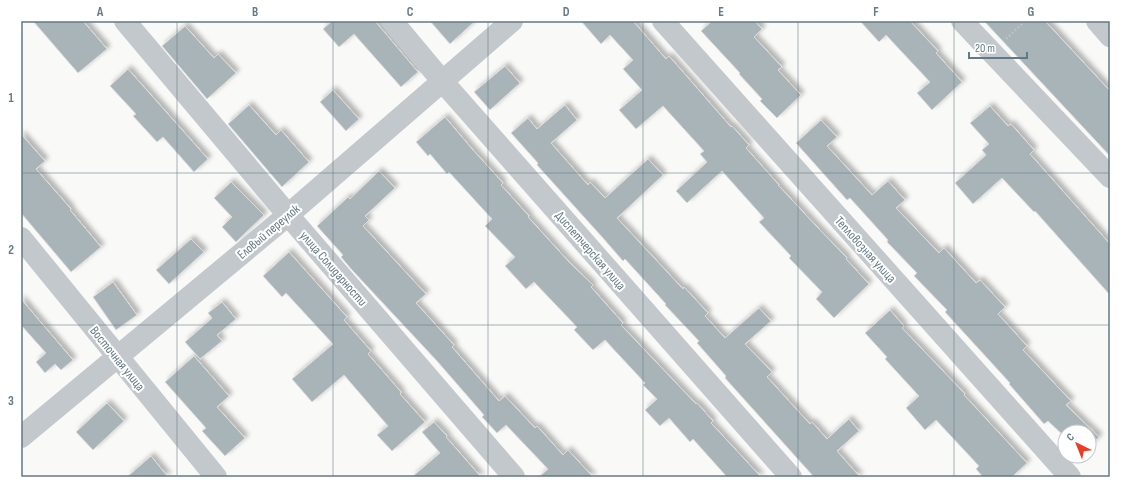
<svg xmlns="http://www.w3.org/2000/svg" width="1131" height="498" font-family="'Sofia Sans Condensed',sans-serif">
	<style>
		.building { fill: #a9b4b9; stroke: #dbdbd9; filter: url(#shadow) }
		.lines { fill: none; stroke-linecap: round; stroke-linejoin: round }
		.path { stroke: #bcc0c3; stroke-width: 2.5; stroke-dasharray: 2 2; stroke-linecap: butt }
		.minor { stroke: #c2c8cb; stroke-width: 22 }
		.grid { fill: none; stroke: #637984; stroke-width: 1; stroke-opacity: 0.55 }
		.labels { text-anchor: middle; stroke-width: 4; stroke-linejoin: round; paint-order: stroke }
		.street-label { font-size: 13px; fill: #637984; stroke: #fff }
		.neatline { fill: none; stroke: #637984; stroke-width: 1.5 }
		.grid-label { font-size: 13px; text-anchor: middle; font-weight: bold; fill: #637984 }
	</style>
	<defs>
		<filter id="shadow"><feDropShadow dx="3.5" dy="-3.5" stdDeviation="2" flood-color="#0004"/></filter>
	</defs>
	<rect width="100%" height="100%" fill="#f9f9f7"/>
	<path class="building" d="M33,21H83L107,49L78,73Z
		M332,21H375L418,72L401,87L354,34L339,47L323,29Z
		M430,21H475L450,44Z
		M581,21H633L666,59L669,56L731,127L732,126L749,145L746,148L779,185H778L819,229L847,258L846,259L869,284L834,318L816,299L822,292L789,258L791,256L759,222L764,218L722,171L687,203L676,191L707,162L700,154L704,151L663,106L636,129L619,110L642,90L623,69L633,60L610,35L601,44Z
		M712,21H755L762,29L754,37L782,67L778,70L801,95L777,118L760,101L762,99L739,74L740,73L701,31Z
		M860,21H910L938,51L936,53L962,82L932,110L917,93L930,82L886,35L879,42Z
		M984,21H1045L1110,91V156Z
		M185,26L214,58L218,54L236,73L207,99L162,46Z
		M505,66L520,83L490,110L474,92Z
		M128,69L208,159L194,172L163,137L157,142L133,116L136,114L110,86Z
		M333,90L359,119L346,131L320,102Z
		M249,105L276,135L281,130L309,162L282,187L228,124Z
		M565,105L577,120L551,143L588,185L590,182L605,198L648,159L663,175L617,218L683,289L684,287L708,313L705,316L725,338L759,308L771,321L745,344L772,372L767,377L810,424L812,422L827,439L849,419L859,431L837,451L860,477H814L725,378L726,376L697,343L699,341L665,305L666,304L625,259L623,261L603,238L537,165L538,163L511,133L528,118L537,129Z
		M990,106L1008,126L1011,124L1034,150L1030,154L1110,244V295L1035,211L1034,212L1002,178L973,204L955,183L986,155L982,150L989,144L970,123Z
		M445,117L473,150L503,183L501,185L529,216L528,217L570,263L593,285L591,287L623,323L621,325L696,404L697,403L713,421L711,423L761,477H727L693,439L690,442L669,418L660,426L645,410L657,399L643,385L645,383L605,340L593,350L574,330L577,327L534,282L526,289L505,266L515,257L485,226L492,219L449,172L447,174L430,154L428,156L416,142Z
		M821,120L837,137L827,146L872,195L888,181L905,200L896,208L939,253L944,248L976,283L980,280L1005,307L998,314L1027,346L1023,350L1071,401L1066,405L1099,437L1089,447V432H1065V437L1048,421L1044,424L1009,384L1010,383L945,312L947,310L914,276L917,273L887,242L888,240L850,198L847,200L796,143Z
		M21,134L45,161L36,169L71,209L70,210L101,247L71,272L21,213Z
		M379,171L395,188L365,216L369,220L363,226L426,294L416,303L454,345L452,347L499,401L505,396L535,428L537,426L563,455L568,450L593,477H539L548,469L506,425L497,433L482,417L484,415L437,361L352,270L341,257L343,255L317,226L348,197L350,199Z
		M231,182L264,215L236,242L222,227L232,217L214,198Z
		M191,239L204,252L169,284L156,270Z
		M289,252L347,317L344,320L371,351L368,354L401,392L400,394L425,422L392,451L377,435L388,426L344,375L312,402L292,379L333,344L286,293L282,297L263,276Z
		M113,282L137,315L116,330L93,297Z
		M21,299L73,360L61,370L55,364L45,373L36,362L46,353L21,325Z
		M222,302L236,319L217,335L222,341L200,359L185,342L212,318L208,313Z
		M890,310L904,326L902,328L965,394L964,395L1027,463L1012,477H983L976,469L979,466L936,420L925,430L906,408L919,396L885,359L887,357L865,333Z
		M194,356L229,396L217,407L245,438L225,456L202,431L206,428L165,382Z
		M107,403L124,421L93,450L76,432Z
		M434,422L447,436L446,437L481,477H412L440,453L422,432Z
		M151,456L168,477H127Z"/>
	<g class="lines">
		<path class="path" d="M1006,39L1025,21"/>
		<path class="minor" d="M125,21L288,215L514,477
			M392,21L443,82L791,477
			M663,21L1070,477
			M962,21L1110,177
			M1097,21L1110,36
			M21,238L216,477
			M21,437L288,215L512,21"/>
	</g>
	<path class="grid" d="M177,21V477M333,21V477M488,21V477M643,21V477M798,21V477M954,21V477M21,173H1110M21,325H1110"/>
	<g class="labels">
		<g class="street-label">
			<text transform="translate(268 231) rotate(-40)" y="5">Еловый переулок</text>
			<text transform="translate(866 249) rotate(48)" y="5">Тепловозная улица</text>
			<text transform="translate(591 250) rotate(49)" y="5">Диспетчерская улица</text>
			<text transform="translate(334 268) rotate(49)" y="5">улица Солидарности</text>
			<text transform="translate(118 358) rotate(51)" y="5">Восточная улица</text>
		</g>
	</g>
	<rect width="1131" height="498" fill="none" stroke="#ffffff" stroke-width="44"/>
	<g transform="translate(1077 444) rotate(317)"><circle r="19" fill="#ffffff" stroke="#c1c9ce"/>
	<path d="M0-3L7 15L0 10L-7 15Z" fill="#ed3c23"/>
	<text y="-6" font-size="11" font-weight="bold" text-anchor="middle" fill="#637984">С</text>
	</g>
	<path d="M969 52v6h58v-6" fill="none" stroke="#637984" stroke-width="2"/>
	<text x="975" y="52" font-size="12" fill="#637984" stroke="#ffffff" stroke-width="3" paint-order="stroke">20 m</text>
	<rect x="22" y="22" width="1087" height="454" class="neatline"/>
	<g class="grid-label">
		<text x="100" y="16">A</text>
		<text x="255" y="16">B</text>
		<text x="410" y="16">C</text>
		<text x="566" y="16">D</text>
		<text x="721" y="16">E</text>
		<text x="876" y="16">F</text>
		<text x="1031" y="16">G</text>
		<text x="11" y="102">1</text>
		<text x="11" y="254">2</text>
		<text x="11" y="405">3</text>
	</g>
</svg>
